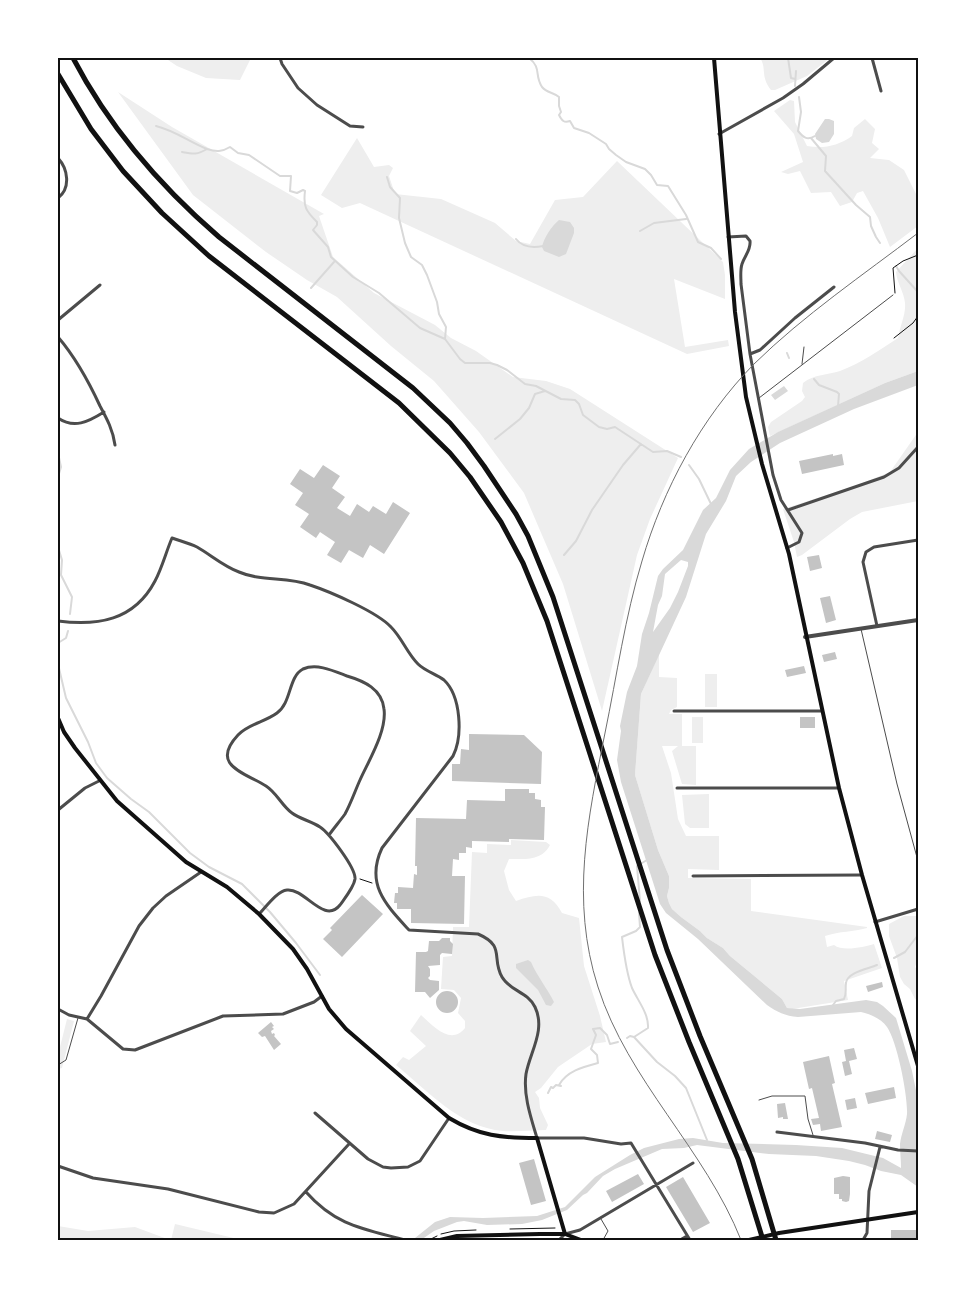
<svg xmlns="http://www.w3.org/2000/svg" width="976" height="1298" font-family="'PT Sans Narrow',sans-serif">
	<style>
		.green { fill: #eee }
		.water { fill: #d9d9d9; fill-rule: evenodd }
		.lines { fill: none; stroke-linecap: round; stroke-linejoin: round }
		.stream { stroke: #d9d9d9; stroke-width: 2 }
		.building { fill: #c4c4c4 }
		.path { stroke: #111; stroke-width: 1 }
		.service { stroke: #4c4c4c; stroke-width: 1 }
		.minor { stroke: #4c4c4c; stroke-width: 3 }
		.tertiary { stroke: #4c4c4c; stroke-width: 4 }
		.secondary { stroke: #111; stroke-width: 4 }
		.motorway { stroke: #111; stroke-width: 5 }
		.tram { stroke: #707070; stroke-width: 1 }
		.neatline { fill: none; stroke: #111; stroke-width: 2 }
	</style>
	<rect width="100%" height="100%" fill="#fff"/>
	<path class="green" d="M165,58H251L240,80L206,78L177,66Z
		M760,58H830L807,76L775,90H771C760,76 767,68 760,58Z
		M118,92L172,127L324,214L319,216L333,257L374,293L435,325L451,338L476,351L513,377L546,381L570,389L678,458L650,519L637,555L602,711L563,584L524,493L479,432L434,381L391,346L337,297L307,280L266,252L193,195Z
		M790,100L794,101L795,122L807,146C823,149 838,146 852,136L854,128L865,119L875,129L872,143L879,149L870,158L889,160L904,170L918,198V226L890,247L878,218L863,191L857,193L852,202L840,206L831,192L811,193L800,171L788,174L781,172L803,162L794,134L774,111Z
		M357,138L374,167L389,165L393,168L389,176L395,194L441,199L495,223L516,241L530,244L555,200L583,197L617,161L723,262L725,275V299L674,279L685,347L728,340L729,346L687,354L360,203L342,208L321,195Z
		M918,248V371L885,383L770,436L768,427L771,422L802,401L805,397L802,391L803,383C814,374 828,375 840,371C861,363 880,350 898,338C900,325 906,315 905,303C904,292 897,283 896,272Z
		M918,432V501L862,512L850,519L802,555L797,557L794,542L783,509L855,486L890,472Z
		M659,654V677L677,678V707L671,710L669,714H682V746H696V785L682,784L672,751L678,746H662L671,773L678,819L686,836H719V870L688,869V878L751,879V911L867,927V928C853,932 840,931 825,936L827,947L834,945C843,952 864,947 874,944L882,968L844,981L848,1000L792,1009L787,1008L782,999L730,956L723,948L707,938L700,931L681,917L672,909L669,903L667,896L669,888V876L658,850L635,775L641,694Z
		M705,674H717V707H705Z
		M692,717H703V743H692Z
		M709,794V828H690L685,824L682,795Z
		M511,840L546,842L550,845C542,861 525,859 509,859L504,871L509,890L516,901C537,894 550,891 562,913L579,918L584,966L600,1016L606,1042L592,1044L558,1067L541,1088L535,1092L539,1098L540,1108L548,1125L546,1130C532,1130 517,1132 503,1131C459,1127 428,1091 396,1065L403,1057L409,1060L426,1046L410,1031L421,1015C433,1026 451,1046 465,1028V1021L458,1013L461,998L454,990L441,989L443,957L452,956L453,927H469L472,852L487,853V844L511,845Z
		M904,916H918V958L915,967L918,970V1001L915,999L910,989L904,984L900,977L897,958L889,936V924Z
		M67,1019L74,1021L62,1068L58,1069V1055Z
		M175,1224L242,1240H171Z
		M58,1226L88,1231L135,1227L170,1240H58Z"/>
	<path class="water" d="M825,119H829L834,121V134L829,142L822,143L816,139L815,134Z
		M559,220L570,222L574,228V233L566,254L559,257L544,251L542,247C544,237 552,226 559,220Z
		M918,371V385L854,409L780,443L751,462L736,476L726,501L706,534L686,597L641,694L635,775L658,850L669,876V888L667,896L669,903L672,909L681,917L700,931L707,938L723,948L730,956L782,999L787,1008L800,1009L866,1000L877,1002L883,1006L896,1018L912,1071L918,1100V1187L901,1175L881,1171L865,1165L849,1161L816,1156L769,1154L697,1145L684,1148L662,1149L615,1169L603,1176L587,1193L583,1195L567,1210L542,1220L522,1224L487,1225L464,1221L457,1222L434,1231L421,1240L415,1238L435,1222L450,1217L483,1218L537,1216L565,1207L595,1177L630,1155L644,1148L679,1139L693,1138L723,1143L796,1145L842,1148L883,1158L901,1168C901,1160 900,1152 900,1144C901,1134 906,1124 907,1114C908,1096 897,1041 887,1027C882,1019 870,1014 861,1012L798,1017C785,1016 777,1012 767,1005L698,939L666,913L660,904L621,782L617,760L621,731L620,726L627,692L637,666L642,634L649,613L658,576L663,569L683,550L703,510L716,498L730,470L749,449L778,432L885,383ZM681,560L688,562V566L678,592L670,608L653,632L658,605L662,596L665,574Z
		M784,386L788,391L775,400L771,395Z
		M528,960L531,962C537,976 547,988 554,1002L551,1006L546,1005L538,990L516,968V964Z"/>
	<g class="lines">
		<path class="stream" d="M529,58C542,68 534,75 542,87C547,93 553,92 559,97V106L561,112L559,115C562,121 564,123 570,121L574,128L589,133L606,144L609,149L616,155L626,162L645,169L651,175L657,185L668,186L686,215L698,242L711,248L721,259
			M788,58L791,78L795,79
			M795,86L796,71
			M799,97L801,112L798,131C803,137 807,141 815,136
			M156,126C176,131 189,142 207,149
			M811,138L826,156L825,171L856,205L870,217L871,226L876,237L880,243
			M182,152C193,154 197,155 207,149C216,152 222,152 230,147L238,153L249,155L280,176H291L290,191L297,193L303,190L305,191C303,207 306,211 317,222V225L313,230L328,247L331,257L353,277L379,293L420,328L445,339L460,359L465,363H490L497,365L507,370L525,384L536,386L561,399L575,400L579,404L583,415L599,427L607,429L615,427L653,452L667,451L681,457
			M387,177L390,187L400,198L399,218L405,243L411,257L422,265L427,275L437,302L439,314L446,327L445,339
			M640,231L654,223L686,219
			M516,239C523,248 533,248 543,246
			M896,266L899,271L918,292
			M311,288L334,262
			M787,353L789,358
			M814,379L819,385L837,392L839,394L838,406
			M495,439L520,419L529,408L535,394L545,391
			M58,453L61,467L58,477
			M689,465L699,479L711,504
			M58,547L62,560L61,575L72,597L70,614
			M564,555L576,541L592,510L623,465L641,444
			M58,643L66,638L68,631
			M58,664L66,698L88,742L96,763L107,778L131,799L149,812L190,853L209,867L242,884L270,912L296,943L320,975
			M640,901L637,866L647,860
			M894,958L905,952L918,935
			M833,1005L836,1001L844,999C847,993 845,989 846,983C847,972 868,969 877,965
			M634,1037L648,1028C649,1014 638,1001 632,988C626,972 624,954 622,937L636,931L640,927L639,913
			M627,1038L630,1036L634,1037L657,1062L675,1076L686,1088L707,1140
			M548,1093L551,1087L553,1088L556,1085L561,1086L559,1085C567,1071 583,1067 598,1063L597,1055L591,1049L596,1035L593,1029L600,1028L607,1035L610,1044L618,1042"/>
	</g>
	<path class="building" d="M833,454V456L842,454L844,465L802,474L799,461Z
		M323,465L340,476L332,488L345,497L337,508L350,516L357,504L369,512L373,506L386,514L393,502L410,513L384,554L370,545L363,558L349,550L341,563L327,555L335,542L320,532L316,538L300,527L309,514L295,505L303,493L290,484L300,469L314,478Z
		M819,555L822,568L810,571L807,557Z
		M830,596L836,620L826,623L820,598Z
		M835,652L837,659L824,662L822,655Z
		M804,666L806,673L787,677L785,670Z
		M800,717H815V728H800Z
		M469,734L524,735L542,752L541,784L452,781V764H460L461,749L469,750Z
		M505,789H529V793H535V799L541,800V807H545L544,840L509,839V842L472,841V848L466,847V853H459V860L453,859L452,876H465L464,924L411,923V909H397V903H394L395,893H398V887L413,888L414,874L417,875V866H415L416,818L466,819L467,800L505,801Z
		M362,895L383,914L342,957L323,939L332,930L330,928Z
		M442,938H450V941L453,944L452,954L442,953L440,955V965L428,966L430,969V976L428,978L430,980L439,981V990L430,998L425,992H415L416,952H426L428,951L429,941H439Z
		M882,982L883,987L868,992L866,986Z
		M436 1002a11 11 0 1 1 22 0a11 11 0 1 1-22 0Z
		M271,1022L274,1026L272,1027L274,1029L271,1031L272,1034L274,1033L275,1035L274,1036L281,1044L274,1050L265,1036L262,1037L258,1033Z
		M854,1048L857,1059L849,1061L852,1074L845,1076L842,1062L846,1061L844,1050Z
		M829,1056L835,1083L832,1084L842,1127L821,1131L820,1124L813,1125L811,1119L819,1118L812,1088L809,1089L803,1062Z
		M894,1087L896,1098L868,1104L865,1093Z
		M855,1098L857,1108L847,1110L845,1100Z
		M785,1103L788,1119H783V1117L778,1118L777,1104Z
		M877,1131L892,1135L890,1142L875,1139Z
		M534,1159L546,1201L531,1205L519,1163Z
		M638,1174L644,1184L612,1202L606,1191Z
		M843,1176L850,1177V1194L849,1201L846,1202L842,1201V1199H839V1194H834V1178Z
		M683,1177L710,1223L693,1232L666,1187Z
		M891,1230H917V1240H891Z"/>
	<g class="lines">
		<path class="path" d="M895,293L893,268L903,261L918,255
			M894,338L913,323L918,316
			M360,879L372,883
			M510,1229L555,1228
			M441,1234L454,1231L476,1230
			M429,1240L437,1236"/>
		<path class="service" d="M802,364L804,347
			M759,398L893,295
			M861,629L897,784L918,861
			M58,1065L66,1060L78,1018
			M759,1100L772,1096H805L808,1119L813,1135
			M601,1219L608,1231L603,1240"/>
		<path class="minor" d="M280,58L282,64L298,88L317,105L350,126L363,127
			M872,58L881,91
			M719,134L783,98L803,84L834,58
			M58,158C68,169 71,188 58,198
			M728,237L746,236L750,241C751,250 745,255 742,264C740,270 741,277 741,284L750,354L773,475L781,500L802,533L799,542L787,548
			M58,320L100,285
			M58,337C76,358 88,380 100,406C107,419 113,430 115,445
			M750,354L760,350L795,318L834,287
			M58,418C74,429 88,422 104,412
			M788,510L884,477L899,468L918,447
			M58,621C97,626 134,621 155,581C162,568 166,552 172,538C180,541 189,543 197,547C211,555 223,566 239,572C262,582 287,576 310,585C331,592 377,612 391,627C402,638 407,653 418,664C425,671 436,674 444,680C461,696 463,736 453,756L382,848C365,884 386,905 409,930L478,934C506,946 491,958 502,977C510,991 528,992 535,1007C546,1030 530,1052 526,1074C523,1095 531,1118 537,1138H584L621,1144L631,1143L690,1240
			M877,626L863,562L866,552L874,547L918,540
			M674,711H822
			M677,788H839
			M58,810L85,788L99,781
			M693,876L862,875
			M259,914C266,907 277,891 287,890C305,888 324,925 340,905C345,898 354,887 355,879C356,868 329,833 320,827C311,821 300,819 292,813C282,806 277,793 266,786C246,773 209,766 238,735C248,724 265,722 277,713C292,702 288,677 303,669C317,663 334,671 347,676C364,681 382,689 384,709C387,731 369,760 360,780C355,791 351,803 345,814C340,821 334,828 329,835
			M875,922L918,909
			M58,1009L69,1015L87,1019
			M87,1019L123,1049L135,1050L223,1016L283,1014L314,1002L322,996
			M87,1019L101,996L139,926L153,908L166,896L201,872
			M315,1113L368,1159L383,1167L391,1168L408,1167L420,1161L449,1118
			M777,1132L865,1143L898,1150L918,1151
			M58,1166L93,1178L168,1189L259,1212L274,1213L294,1204L349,1144
			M306,1192C336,1226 364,1229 405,1240
			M559,1240L565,1234L580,1230L693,1163
			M680,1240L687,1236
			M863,1240L867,1233L869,1191L880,1147"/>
		<path class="tertiary" d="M805,637L918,620"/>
		<path class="secondary" d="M714,58L735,312L746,397L762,464L789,554L839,788L862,875L918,1066
			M58,718L64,732L75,748L117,801L186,862L227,887L259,914L293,949L307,969L329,1009L346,1029L449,1118C479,1136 502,1138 537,1138L565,1234
			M440,1240L457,1236L540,1234H565L581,1240
			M749,1240L779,1233L918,1212"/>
		<path class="motorway" d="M73,58C109,127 160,186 219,237L413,388L450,423L467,443L484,466L516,514L528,536L553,597L667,950L700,1036L752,1159L776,1240
			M58,74L91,129L123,171L162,213L209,256L399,403L450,453L470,477L501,522L523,563L547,621L655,955L689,1042L738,1159L763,1240"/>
		<path class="tram" d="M741,1240C705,1149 628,1081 598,987C570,900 588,818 605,733C617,675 625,617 642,561C663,489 701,418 754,364C804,315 863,275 918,233"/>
	</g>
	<rect width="976" height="1298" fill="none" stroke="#ffffff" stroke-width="118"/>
	<rect x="59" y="59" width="858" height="1180" class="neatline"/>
</svg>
